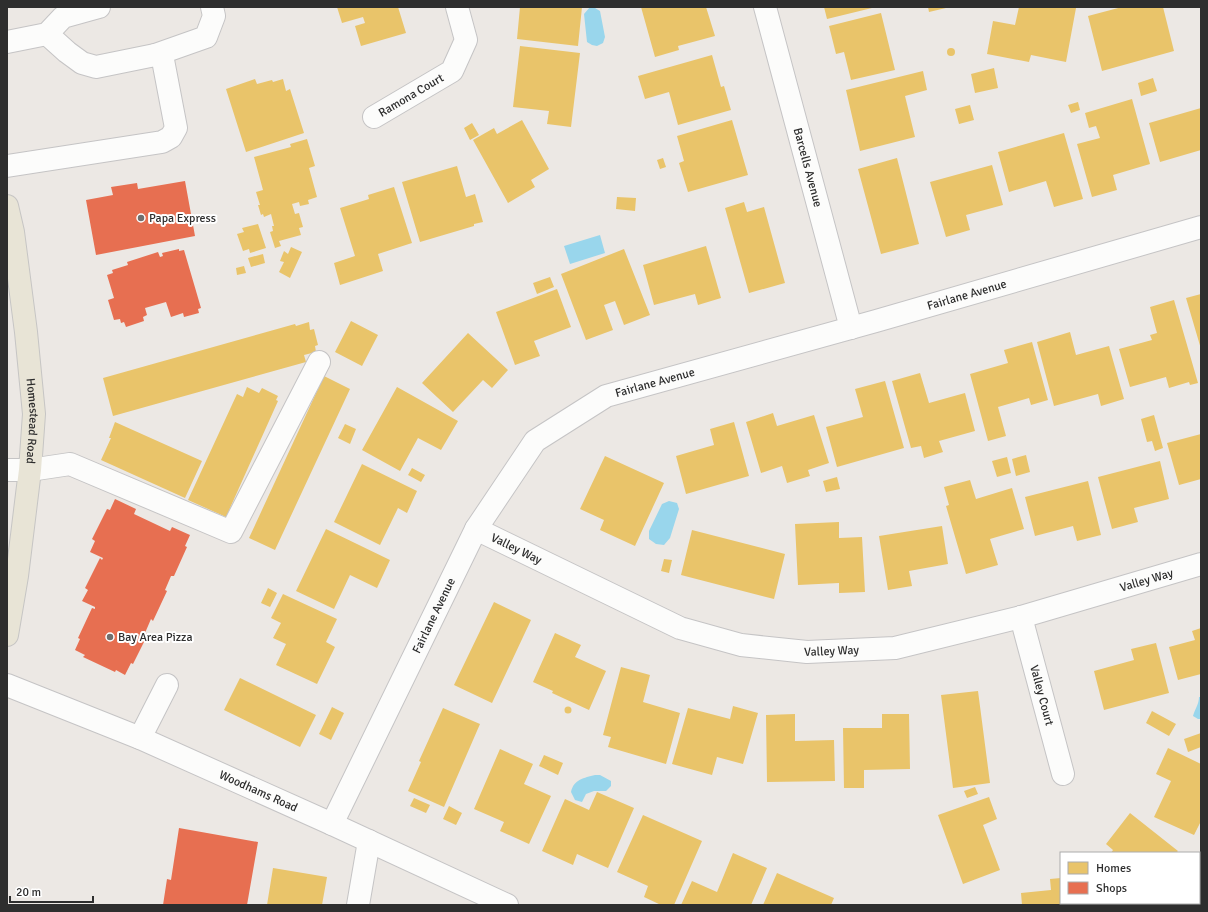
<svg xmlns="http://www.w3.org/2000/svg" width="1208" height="912" font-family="Signika,sans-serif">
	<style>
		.water { fill: #99d6ec }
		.homes { fill: #e9c46a }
		.shops { fill: #e76f51 }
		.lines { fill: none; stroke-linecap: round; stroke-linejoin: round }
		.minor-casing { stroke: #c5c4c5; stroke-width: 24 }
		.major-casing { stroke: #c6c5c4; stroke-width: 24 }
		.minor { stroke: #fcfcfb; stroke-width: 22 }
		.major { stroke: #e8e4d6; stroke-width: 22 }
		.poi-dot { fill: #706f6e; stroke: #fff; stroke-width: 1.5 }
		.labels { text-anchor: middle; stroke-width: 4; stroke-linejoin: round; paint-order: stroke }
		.street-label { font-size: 12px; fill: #2e2e2e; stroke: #fff }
		.poi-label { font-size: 12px; fill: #2e2e2e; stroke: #fff; text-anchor: start }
	</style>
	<rect width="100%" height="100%" fill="#ece8e4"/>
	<path class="water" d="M590,7L595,8L600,11L605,37L603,43L597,46L592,45L587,42L584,14Z
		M600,235L605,253L570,264L564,246Z
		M669,501L677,503L679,509L670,538L664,545L656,544L649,539V531L662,504Z
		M1199,697H1201V719H1198L1193,716C1195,709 1199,704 1199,697Z
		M595,775H600L611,781V786L606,791H594L586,794L582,802L575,800L571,792C574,779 584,778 595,775Z"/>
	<path class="homes" d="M337,7H398L406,33L361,46L355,26L365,23L363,17L342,23Z
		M520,7H582L578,46L517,39Z
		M641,7H706L715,36L678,46L679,50L655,57Z
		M824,7H872V8L827,19Z
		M928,7H945L946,8L929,12Z
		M1019,7H1070L1076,8L1066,62L1031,55L1029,62L987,54L993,21L1015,25Z
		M1122,7H1163L1174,51L1102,71L1088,16Z
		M881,13L895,70L851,80L844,52L836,54L829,26Z
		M520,46L580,53L571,127L547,124L549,111L513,107Z
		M947 52a4 4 0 1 1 8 0a4 4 0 1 1-8 0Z
		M712,55L721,87L724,86L731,110L678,125L669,92L645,99L638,76Z
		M994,68L998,88L975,93L971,74Z
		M923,71L927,90L905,96L915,137L860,151L846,90Z
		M1153,78L1157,91L1141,96L1138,83Z
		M255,79L257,84L272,80L273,82L283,79L286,91L290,89L304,133L246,152L226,89Z
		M1132,99L1150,164L1113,175L1117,190L1092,197L1077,144L1100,138L1096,126L1089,128L1085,113Z
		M1078,102L1080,110L1071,113L1068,105Z
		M970,105L974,120L959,124L955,109Z
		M1201,108V150L1160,162L1149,123Z
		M522,120L549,169L531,180L535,187L508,203L473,140L494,128L497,134Z
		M732,120L748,175L688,192L679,163L684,161L677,136Z
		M472,123L479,135L470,140L464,128Z
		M1064,133L1083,199L1054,207L1046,181L1009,192L998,152Z
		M307,139L315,166L309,168L317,197L308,200L309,204L300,206L299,202L292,204L295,214L299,213L303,227L299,228L301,235L279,241L281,246L275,248L270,232L273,231L272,226H274L271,214L264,217L263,214L261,215L258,205H260L256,192L263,190L254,157L291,147L290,144Z
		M663,158L666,167L660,169L657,160Z
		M897,158L919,244L881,254L858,169Z
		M992,165L1003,205L966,215L970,230L946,237L930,182Z
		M457,166L466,197L475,194L483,222L474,224V226L420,242L402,182Z
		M394,187L412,243L378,254L383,271L340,285L334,263L355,256L340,208L369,199L368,195Z
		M617,197L636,198L635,211L616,209Z
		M744,202L747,212L764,207L785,283L749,293L725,208Z
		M258,224L266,248L250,253L249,249L243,251L237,234L244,232L242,228Z
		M706,246L721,298L698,305L695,294L654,305L643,265Z
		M291,247L302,252L290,278L279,272L284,262L280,261L284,251L288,254Z
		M624,249L650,315L624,325L615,301L604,305L613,330L586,340L561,274Z
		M263,254L265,263L251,267L248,258Z
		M244,266L246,273L237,275L236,268Z
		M550,277L554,287L537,294L533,283Z
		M557,289L571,327L534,341L540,356L515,365L496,312Z
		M1201,294V349L1186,298Z
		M1174,300L1198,383L1190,385L1189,382L1169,388L1166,377L1130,387L1119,349L1152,340L1150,335L1157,333L1150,307Z
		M351,321L378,335L362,366L335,352Z
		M309,322L310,330L314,329L318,345L315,346L316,352L304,355L306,362L113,416L103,378L295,324L296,326Z
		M1070,332L1076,355L1109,346L1124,399L1101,406L1098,394L1054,406L1037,342Z
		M468,333L508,370L492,388L483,380L453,412L422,383Z
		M1032,342L1048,400L1031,405L1029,398L998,407L1006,436L988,441L970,374L1008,363L1004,350Z
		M920,373L929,403L965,393L975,431L939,441L943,452L924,458L921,446L911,448L892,381Z
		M324,376L350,389L275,550L249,538Z
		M885,381L904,448L837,467L826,427L863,417L855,389Z
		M247,387L259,393L262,388L278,396L276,400L278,401L226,517L188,500L237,394L243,397Z
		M397,387L458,421L441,450L418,438L400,471L362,450Z
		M773,413L777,426L814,415L829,463L808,470L810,476L787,483L782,466L761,473L746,422Z
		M1154,415L1163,448L1155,451L1152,441L1147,442L1141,419Z
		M115,422L202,461L185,498L101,460L111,438H109Z
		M734,422L749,476L686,494L676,456L714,445L710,429Z
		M345,424L356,429L350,444L338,438Z
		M1201,434V479L1179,485L1167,443Z
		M1026,455L1030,472L1016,476L1012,459Z
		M605,456L664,483L635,546L600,530L604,520L580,509Z
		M1007,457L1011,473L997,477L992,461Z
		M1160,461L1169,499L1134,508L1138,522L1112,529L1098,477Z
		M362,464L417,491L407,513L398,508L380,545L334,522Z
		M412,468L425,475L421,482L408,475Z
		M837,477L840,489L826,492L823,481Z
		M970,480L976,499L1012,488L1024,529L990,539L998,565L966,574L946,506L949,505L944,487Z
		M1088,481L1101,535L1077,541L1073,526L1035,536L1025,497Z
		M839,522V538L862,537L865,592L839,593V583L798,585L795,524Z
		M942,526L948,564L909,571L912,586L888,590L879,536Z
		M326,529L390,560L377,588L350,575L334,609L296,591Z
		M692,530L785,554L774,599L681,575Z
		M664,559L672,560L669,573L661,571Z
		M268,588L277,593L270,607L261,603Z
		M283,594L337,619L326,642L335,647L317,684L276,665L286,644L273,638L281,623L271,618Z
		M494,602L531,620L492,703L454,685Z
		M1201,628V674L1178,680L1169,647L1195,640L1192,631Z
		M555,633L581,645L575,657L606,671L589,710L552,693L553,691L533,682Z
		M1156,643L1169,693L1104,710L1094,671L1134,660L1131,649Z
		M621,667L650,675L643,702L680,713L666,764L608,747L611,737L603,735Z
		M240,678L316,715L300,747L224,710Z
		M978,691L990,783L953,788L941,695Z
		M733,706L758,713L743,764L717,757L712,775L672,764L688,708L730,719Z
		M564.5 710a3.5 3.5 0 1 1 7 0a3.5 3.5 0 1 1-7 0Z
		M332,707L344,713L331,740L319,734Z
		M443,708L480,724L444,807L408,791L421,762L419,761Z
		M1152,711L1176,724L1169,736L1146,723Z
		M795,714V741L834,740L835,781L767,782L766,715Z
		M882,714H909L910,769L864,770V788H844L843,728H882Z
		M1201,733V747L1188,752L1184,739Z
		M1168,748L1201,764V821L1194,835L1154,817L1171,781L1156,774Z
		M500,749L533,764L524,784L551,796L529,844L500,831L504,822L474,809Z
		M544,755L563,763L558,775L539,766Z
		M975,787L978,794L967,798L964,791Z
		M597,792L634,808L608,868L577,854L573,865L542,851L565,799L589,810Z
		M989,797L997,819L983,825L1000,870L963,884L938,815Z
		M414,798L430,805L426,813L410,806Z
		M449,806L462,813L456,825L443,819Z
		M1130,813L1178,851L1176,853H1111L1113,850L1106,844Z
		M643,815L702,841L674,905H661L644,897L648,886L617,872Z
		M733,853L767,868L751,905H681L692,881L717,892Z
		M273,868L327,877L322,905H267Z
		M777,873L834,898L831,905H763Z
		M1061,878V903H1087V905H1022L1021,893L1051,890L1050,879Z"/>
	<path class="shops" d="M185,181L195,236L96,255L86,200L113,195L111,187L137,183L138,189Z
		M179,249V251L184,250L201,308L198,309L199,313L184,317L183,313L171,317L166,302L145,308L147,315L143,317L144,321L126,327L124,322L121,323L120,319L114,320L108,300L114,298L107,275L113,273L112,270L128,265L127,262L158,252L160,257L163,256L162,253Z
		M115,499L136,509L134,514L170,531L172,527L190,535L185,546L187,547L174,576H171L165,590L167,591L153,621L151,619L145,633L148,634L133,664L131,663L125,675L116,670L115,672L83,657L85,655L75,650L80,639L78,638L92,608L95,609V607L82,601L88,590L85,588L100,558L102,560L103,558L90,552L95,541L92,539L107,509L110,510Z
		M179,828L258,842L247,905H163L167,879L171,880Z"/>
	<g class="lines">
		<g class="minor-casing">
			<g id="minor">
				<path id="s1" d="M765,7L851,328"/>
				<path d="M7,42L47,34L63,17L99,7"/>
				<path d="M155,55L206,37L214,16L212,7"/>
				<path id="s2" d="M374,117L452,71L466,40L457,7"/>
				<path d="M7,166L162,142L171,137L176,128L163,60L155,55L96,67L82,63L67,52L47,34"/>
				<path d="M7,470H30L70,464L231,532L319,362"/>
				<path id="s3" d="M476,529L680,628L741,645L807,652L895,648L1021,617L1201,564"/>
				<path id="s4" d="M1021,617L1063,774"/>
				<path id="s5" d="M7,685L140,738L332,824L507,905"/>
				<path d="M140,738L167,685"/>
				<path id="s6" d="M332,824L476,529L535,441L606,396L876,321L1201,227"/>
				<path d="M358,905L369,841"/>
			</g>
		</g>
		<g class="major-casing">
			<g id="major">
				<path id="s7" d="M7,206L13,232L26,332L34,414L30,470L17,576L7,635"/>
			</g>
		</g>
		<use href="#minor" class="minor"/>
		<use href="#major" class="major"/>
	</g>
	<g class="poi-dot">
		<circle cx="141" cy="218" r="4"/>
		<circle cx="110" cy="637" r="4"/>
	</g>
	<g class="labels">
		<g class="street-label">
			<text dy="4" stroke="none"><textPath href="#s2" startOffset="43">Ramona Court</textPath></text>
			<text dy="4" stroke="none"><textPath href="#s1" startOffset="166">Barcells Avenue</textPath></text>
			<text dy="4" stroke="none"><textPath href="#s6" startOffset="893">Fairlane Avenue</textPath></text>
			<text dy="4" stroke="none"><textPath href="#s6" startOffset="569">Fairlane Avenue</textPath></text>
			<text dy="4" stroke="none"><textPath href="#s7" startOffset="217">Homestead Road</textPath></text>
			<text dy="4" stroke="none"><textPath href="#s3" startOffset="45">Valley Way</textPath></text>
			<text dy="4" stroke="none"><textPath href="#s3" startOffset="705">Valley Way</textPath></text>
			<text dy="4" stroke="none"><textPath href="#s6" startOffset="232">Fairlane Avenue</textPath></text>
			<text dy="4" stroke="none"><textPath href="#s3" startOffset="381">Valley Way</textPath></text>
			<text dy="4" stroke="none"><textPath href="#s4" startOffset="81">Valley Court</textPath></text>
			<text dy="4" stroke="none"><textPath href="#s5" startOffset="273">Woodhams Road</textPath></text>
		</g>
		<g class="poi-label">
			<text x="149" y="222">Papa Express</text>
			<text x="118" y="641">Bay Area Pizza</text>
		</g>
	</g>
	<rect width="1208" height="912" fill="none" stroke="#2e2e2e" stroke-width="16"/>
	<rect x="1060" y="852" width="140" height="52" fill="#ffffff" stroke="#ababab"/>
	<rect x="1068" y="862" width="20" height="12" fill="#e9c46a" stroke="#ababab"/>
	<text x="1096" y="872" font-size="12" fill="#2e2e2e">Homes</text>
	<rect x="1068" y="882" width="20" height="12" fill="#e76f51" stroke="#ababab"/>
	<text x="1096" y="892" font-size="12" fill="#2e2e2e">Shops</text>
	<path d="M10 896v6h83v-6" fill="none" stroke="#2e2e2e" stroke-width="2"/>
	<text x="16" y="896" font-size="12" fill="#2e2e2e" stroke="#ffffff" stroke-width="3" paint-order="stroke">20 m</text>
</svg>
